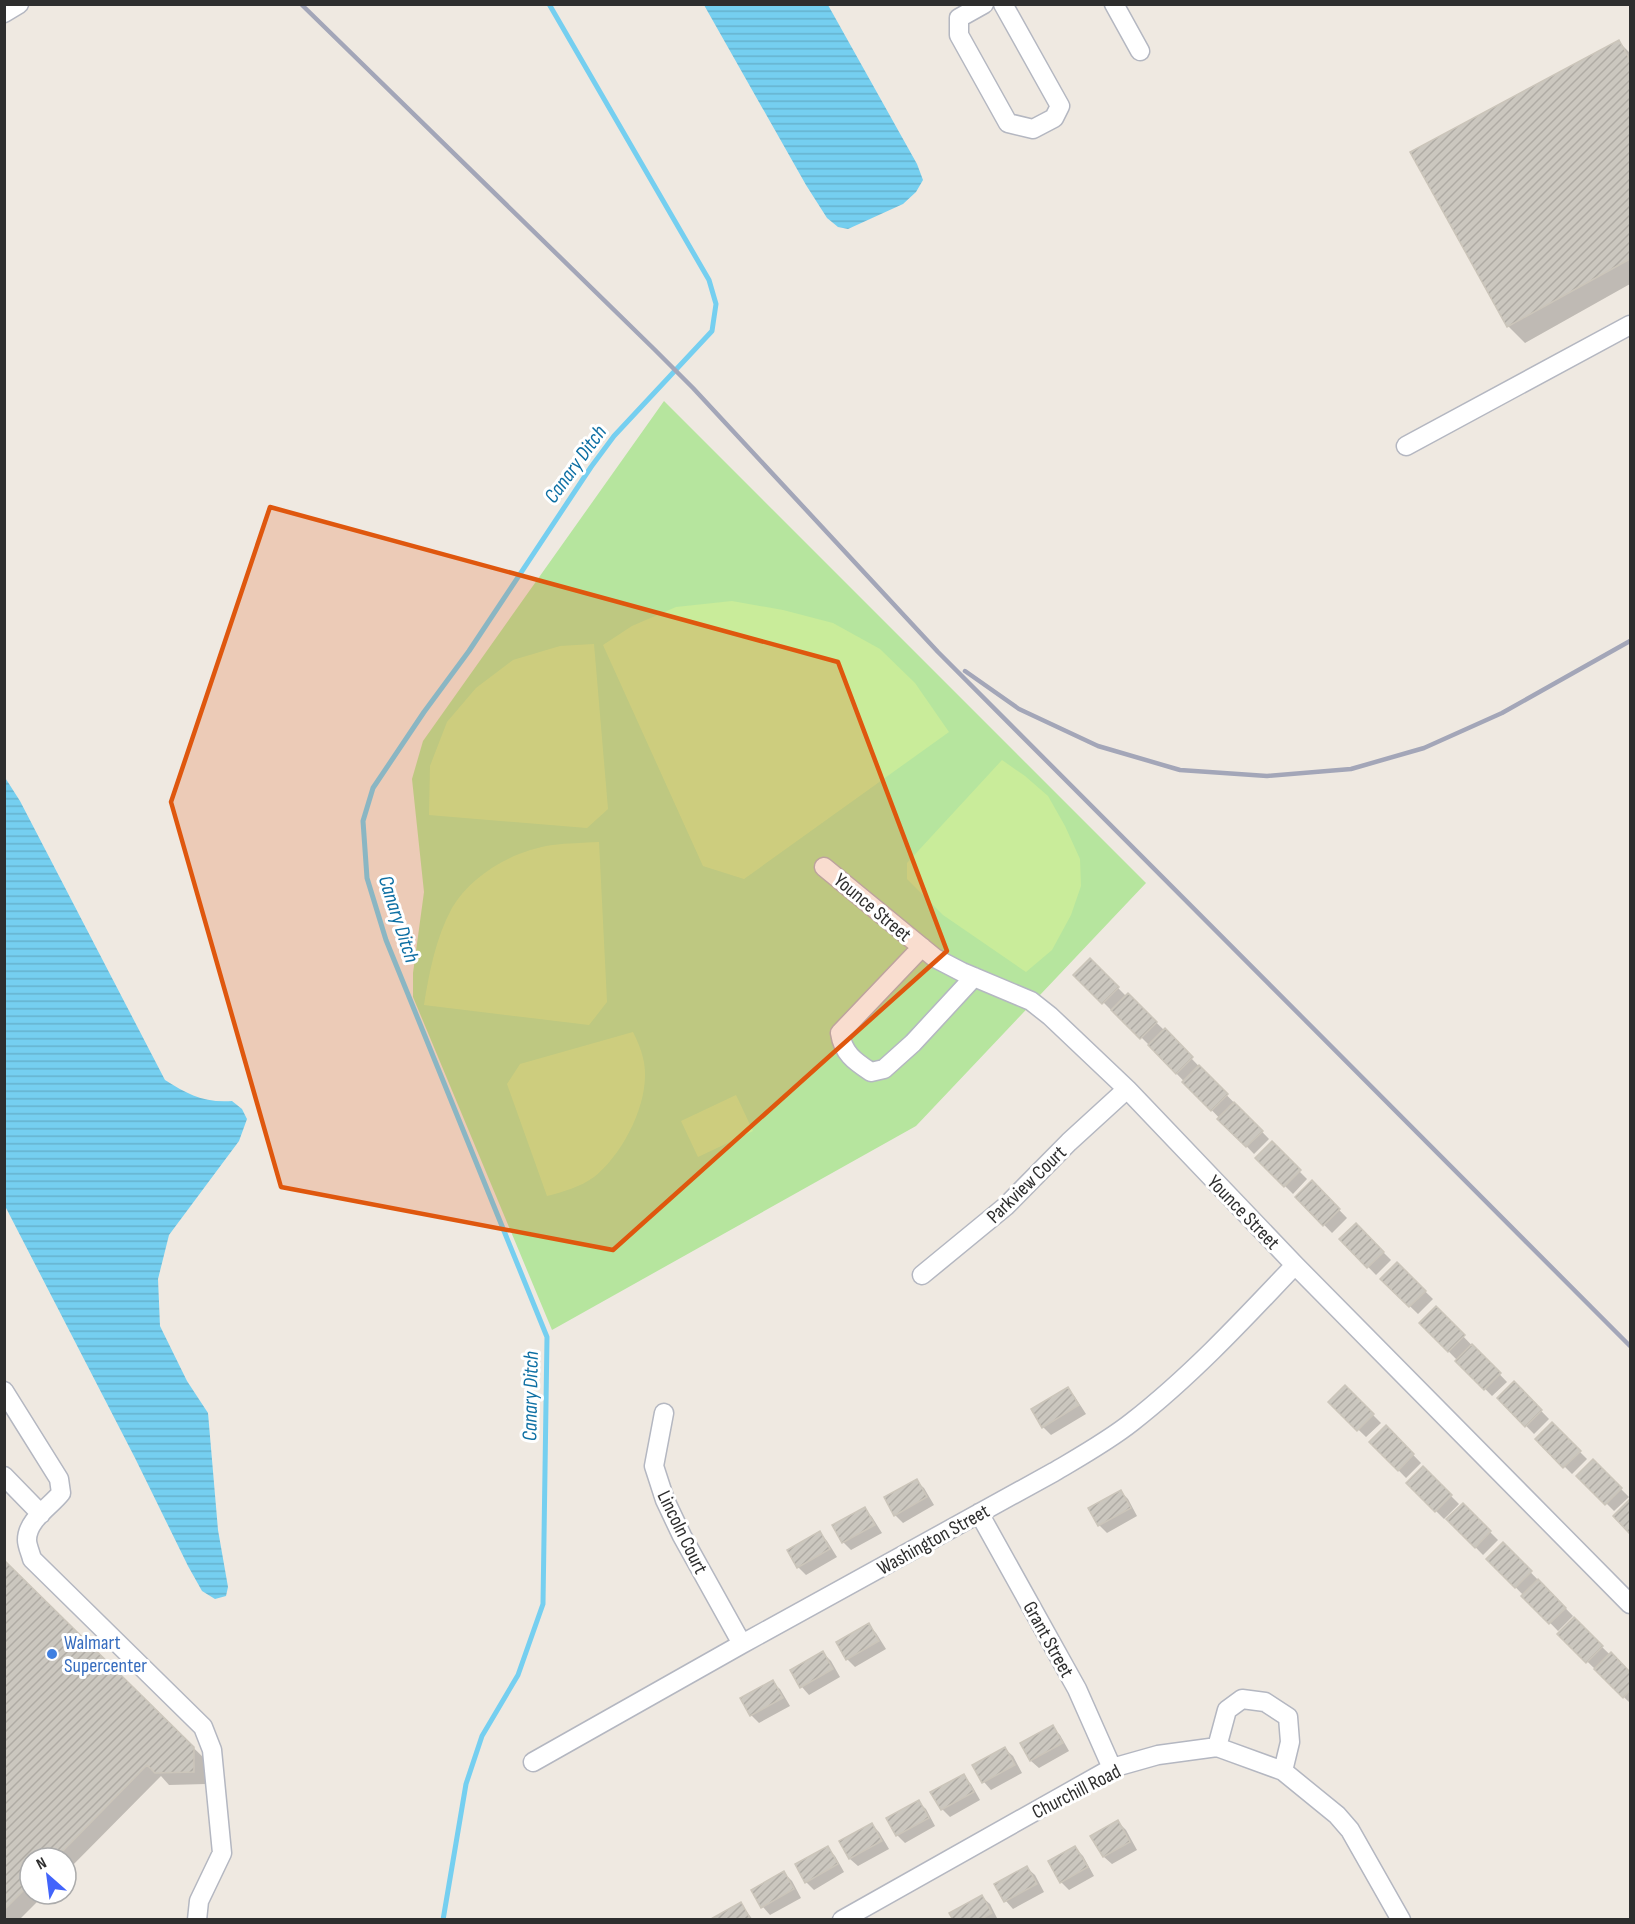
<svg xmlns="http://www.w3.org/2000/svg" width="1635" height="1924" font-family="'Sofia Sans Condensed',sans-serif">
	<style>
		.park { fill: #b6e59e }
		.pitch { fill: #c9ec9a }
		.water { fill: url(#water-rules) }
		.shadow { fill: #0003 }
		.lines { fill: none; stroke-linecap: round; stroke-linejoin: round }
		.stream { stroke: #75cff0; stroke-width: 5 }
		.building { fill: url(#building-hatch); stroke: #cbc5ba; stroke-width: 1.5 }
		.minor-casing { stroke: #b4b7c1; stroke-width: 21 }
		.minor { stroke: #fff; stroke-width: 18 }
		.rail { stroke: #a3a6b8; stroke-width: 4.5 }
		.marked { fill: #df570e; fill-opacity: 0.2; stroke: #df570e; stroke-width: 4.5; stroke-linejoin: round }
		.shop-dot { fill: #3f7fe0; stroke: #fff; stroke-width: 2 }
		.labels { text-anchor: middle; stroke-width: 6; stroke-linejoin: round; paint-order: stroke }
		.street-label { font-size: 20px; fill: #2e2e2e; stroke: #fff }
		.shop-label { font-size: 20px; fill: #366cbe; stroke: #fff; text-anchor: start }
		.water-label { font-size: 21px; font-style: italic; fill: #0d6fa3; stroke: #fff }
	</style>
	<defs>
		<pattern id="water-rules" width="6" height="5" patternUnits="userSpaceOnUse" patternTransform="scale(1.5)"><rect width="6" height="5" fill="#75cff0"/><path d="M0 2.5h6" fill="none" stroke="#66b2ce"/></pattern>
		<pattern id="building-hatch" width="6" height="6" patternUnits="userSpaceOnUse" patternTransform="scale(1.5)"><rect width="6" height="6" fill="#cbc7bf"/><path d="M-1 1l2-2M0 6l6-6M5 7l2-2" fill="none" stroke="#afaba4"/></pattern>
	</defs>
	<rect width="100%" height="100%" fill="#efe9e1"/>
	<path class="park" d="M664,401L1146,883L916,1126L552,1330L413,997V973L424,892L412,779L423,741Z"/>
	<path class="pitch" d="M732,601L783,610L833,623L880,649L915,683L949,732L744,879L703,866L603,645L632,626L676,607Z
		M594,644L608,809L587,828L429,815L430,766L447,722L476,688L513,660L560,646Z
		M1002,760L1025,776L1048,796L1065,826L1080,859L1081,886L1071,915L1052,950L1026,972L943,915L907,879V863Z
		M599,842L607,1002L589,1025L424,1005C429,973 436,937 452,908C472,874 515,850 553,845C568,843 584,843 599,842Z
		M633,1032C637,1040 641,1049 643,1058C653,1097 624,1153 594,1177C580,1187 563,1192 547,1196L507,1084L520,1064Z
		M736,1095L753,1131L698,1157L681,1121Z"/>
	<path class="water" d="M704,5H828L917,164L923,180L916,192L903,204L848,229L838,227L827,218L806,185Z
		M4,776L20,801L165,1080C187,1094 204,1103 232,1101L242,1109L247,1119L239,1141L169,1235L158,1279L160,1326L187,1381L208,1413L218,1530L228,1587L226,1596L215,1599L202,1591L188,1566L135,1458L5,1206Z"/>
	<path class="shadow" d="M1619,42L1630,53V284L1525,343L1508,326Z
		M1090,960L1127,997L1128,995L1165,1031L1269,1139L1254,1154L1149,1045L1113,1009L1111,1010L1076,975Z
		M1272,1144L1307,1179L1293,1194L1257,1158Z
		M1312,1182L1347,1218L1332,1233L1297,1197Z
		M1356,1225L1391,1260L1376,1275L1341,1239Z
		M1397,1264L1433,1299L1418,1314L1382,1279Z
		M1436,1308L1507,1382L1492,1396L1421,1323Z
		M1514,1383L1549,1419L1534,1434L1499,1398Z
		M1345,1387L1381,1423L1366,1437L1330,1402Z
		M1068,1389L1075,1397L1086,1414L1051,1435L1043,1427Z
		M1552,1424L1587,1459L1572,1474L1537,1439Z
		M1386,1427L1421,1463L1406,1478L1371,1442Z
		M1593,1461L1629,1497L1614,1511L1579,1476Z
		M1423,1468L1459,1504L1444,1519L1408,1483Z
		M916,1481L924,1488L934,1505L903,1523L895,1515Z
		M1120,1491L1128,1499L1137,1516L1107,1533L1099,1525Z
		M1463,1505L1498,1540L1483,1555L1448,1519Z
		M865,1509L872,1517L882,1533L851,1550L843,1542L834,1526Z
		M820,1533L827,1541L837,1557L806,1575L798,1567Z
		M1503,1544L1573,1616L1558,1631L1488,1559Z
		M4,1563L206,1760V1784L169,1785L161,1776L66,1872V1858H30V1894H45L19,1920H4Z
		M1574,1620L1630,1674V1703L1559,1634Z
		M868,1625L876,1633L886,1649L855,1667L847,1659Z
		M823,1653L831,1661L840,1677L809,1695L802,1687Z
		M772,1682L780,1689L790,1706L759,1723L751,1715L742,1699Z
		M1052,1727L1060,1735L1069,1751L1039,1768L1031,1761L1022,1744Z
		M1005,1749L1013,1756L1022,1773L991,1790L984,1782L974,1766Z
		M963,1776L971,1784L980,1800L950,1817L942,1809Z
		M918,1802L926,1809L935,1826L905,1843L897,1835Z
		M1118,1822L1126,1830L1137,1850L1112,1864L1104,1857Z
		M872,1825L879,1832L889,1849L858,1866L850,1859L841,1842Z
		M827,1848L835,1856L844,1872L814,1890L806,1882Z
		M1075,1848L1083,1856L1094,1876L1069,1890L1061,1882Z
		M1027,1868L1035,1875L1044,1892L1013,1909L1006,1901L996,1885Z
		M784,1873L792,1881L801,1898L770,1915L763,1907L753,1891Z
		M982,1897L990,1904L998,1920H954Z
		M741,1904L753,1920H712Z"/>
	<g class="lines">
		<path class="stream" d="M443,1920L466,1784L482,1736L518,1675L543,1604L547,1337L386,940L367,878L363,821L373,788L424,712L469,651L591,467L614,436L712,331L716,304L709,280L549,4"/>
	</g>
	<path class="building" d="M1619,40L1630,60V259L1507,327L1410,152Z
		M1090,958L1119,987L1102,1004L1073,975Z
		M1128,993L1157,1022L1140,1039L1111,1010Z
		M1165,1028L1193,1057L1176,1074L1148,1045Z
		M1199,1065L1228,1094L1211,1111L1182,1082Z
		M1234,1102L1263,1131L1246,1147L1217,1119Z
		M1272,1141L1301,1170L1284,1187L1255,1158Z
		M1312,1180L1340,1209L1323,1226L1295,1197Z
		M1356,1223L1384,1252L1367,1268L1339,1239Z
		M1397,1262L1426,1291L1409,1307L1380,1279Z
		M1436,1306L1465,1335L1448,1352L1419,1323Z
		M1472,1344L1501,1373L1484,1390L1455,1361Z
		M1514,1381L1542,1410L1525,1427L1497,1398Z
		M1345,1385L1374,1414L1357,1431L1328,1402Z
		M1068,1387L1079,1405L1042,1428L1031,1409Z
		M1552,1422L1581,1451L1563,1468L1535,1439Z
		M1386,1425L1414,1454L1398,1471L1369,1442Z
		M1593,1459L1622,1488L1605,1505L1576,1476Z
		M1423,1466L1452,1495L1435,1512L1406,1483Z
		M917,1479L927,1497L894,1516L884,1497Z
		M1121,1490L1131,1508L1098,1526L1088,1508Z
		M1630,1499V1534L1613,1516Z
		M1463,1503L1491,1531L1475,1548L1446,1519Z
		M865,1507L875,1525L842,1543L832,1525Z
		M820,1531L830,1549L797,1568L787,1550Z
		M1503,1542L1532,1571L1515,1588L1486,1559Z
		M4,1560L194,1747V1772L155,1773L147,1765L56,1858H30V1884L4,1910Z
		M1538,1579L1566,1608L1549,1624L1521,1596Z
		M1574,1617L1603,1646L1586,1663L1557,1634Z
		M869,1623L879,1641L846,1660L836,1642Z
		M823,1651L833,1669L800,1688L790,1670Z
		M1611,1652L1630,1672V1690L1623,1698L1594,1669Z
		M773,1680L783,1698L750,1716L740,1698Z
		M1053,1725L1063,1743L1030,1761L1020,1743Z
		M1005,1747L1015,1765L982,1783L972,1765Z
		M964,1774L974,1792L941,1810L930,1792Z
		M919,1800L929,1818L896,1836L886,1818Z
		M1118,1820L1130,1842L1103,1857L1090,1836Z
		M872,1823L882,1841L849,1859L839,1841Z
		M828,1846L838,1864L805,1883L795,1864Z
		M1075,1846L1088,1867L1060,1883L1048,1861Z
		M1027,1866L1037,1884L1004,1902L994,1884Z
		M784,1871L794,1889L761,1908L751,1890Z
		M982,1895L992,1913L980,1920H953L949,1913Z
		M741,1902L751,1920H709Z"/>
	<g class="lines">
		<g class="minor-casing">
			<path id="minor" d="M984,4L959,18V35L1008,123L1033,129L1054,118L1060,106L1003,4
				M1114,4L1140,51
				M4,13L19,4
				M1406,446L1630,325
				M824,867L935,958L962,972L1031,1001L1050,1016L1127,1089L1295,1265L1630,1604
				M922,947L840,1033C843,1053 854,1061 871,1072L884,1069L913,1043L974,977
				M922,1275L1006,1206L1069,1142L1127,1089
				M4,1391L59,1479L61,1493C50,1507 27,1520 27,1540C27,1546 31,1554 32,1559L203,1727L212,1750L222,1853L199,1901L197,1920
				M664,1413L654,1466L665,1500L682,1536L742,1644
				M4,1476L41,1514
				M979,1513L1077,1689L1112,1768
				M1217,1747L1227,1710L1242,1699L1265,1702L1288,1717L1290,1742L1283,1771
				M533,1762L742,1644L1054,1472C1081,1456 1108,1441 1132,1422C1191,1376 1244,1319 1295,1265
				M842,1920L1112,1768L1158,1755L1217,1747L1283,1771L1337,1815L1350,1830L1401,1920"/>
		</g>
		<use href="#minor" class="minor"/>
		<path class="rail" d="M301,4L654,349L693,388L938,652L1630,1346
			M965,671L1019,709L1098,746L1180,770L1267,776L1351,769L1424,748L1502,713L1630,641"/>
	</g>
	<path class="marked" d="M270,507L838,662L947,951L613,1250L281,1187L171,802Z"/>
	<circle class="shop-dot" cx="52" cy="1654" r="6"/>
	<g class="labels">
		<g class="street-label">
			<text transform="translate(873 907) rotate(40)" y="7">Younce Street</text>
			<text transform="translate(1026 1184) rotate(-44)" y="7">Parkview Court</text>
			<text transform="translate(1244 1212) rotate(46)" y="7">Younce Street</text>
			<text transform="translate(683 1532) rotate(64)" y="7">Lincoln Court</text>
			<text transform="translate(933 1539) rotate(-29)" y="7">Washington Street</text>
			<text transform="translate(1049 1639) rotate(61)" y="7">Grant Street</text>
			<text transform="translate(1076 1791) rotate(-27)" y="7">Churchill Road</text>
		</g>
		<g class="shop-label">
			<text x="64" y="1649">Walmart<tspan x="64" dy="23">Supercenter</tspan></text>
		</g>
		<g class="water-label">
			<text transform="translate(575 464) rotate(-54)" y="7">Canary Ditch</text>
			<text transform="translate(399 919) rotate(72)" y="7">Canary Ditch</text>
			<text transform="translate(530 1396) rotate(-89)" y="7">Canary Ditch</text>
		</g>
	</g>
	<rect width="1635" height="1924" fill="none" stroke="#2e2e2e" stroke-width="12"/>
	<g transform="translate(48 1876) rotate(332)"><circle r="28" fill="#ffffff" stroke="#ababab" stroke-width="1.5"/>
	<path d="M0-4.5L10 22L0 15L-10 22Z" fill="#4264fb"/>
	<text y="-9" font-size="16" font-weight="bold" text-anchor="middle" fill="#2e2e2e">N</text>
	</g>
</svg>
